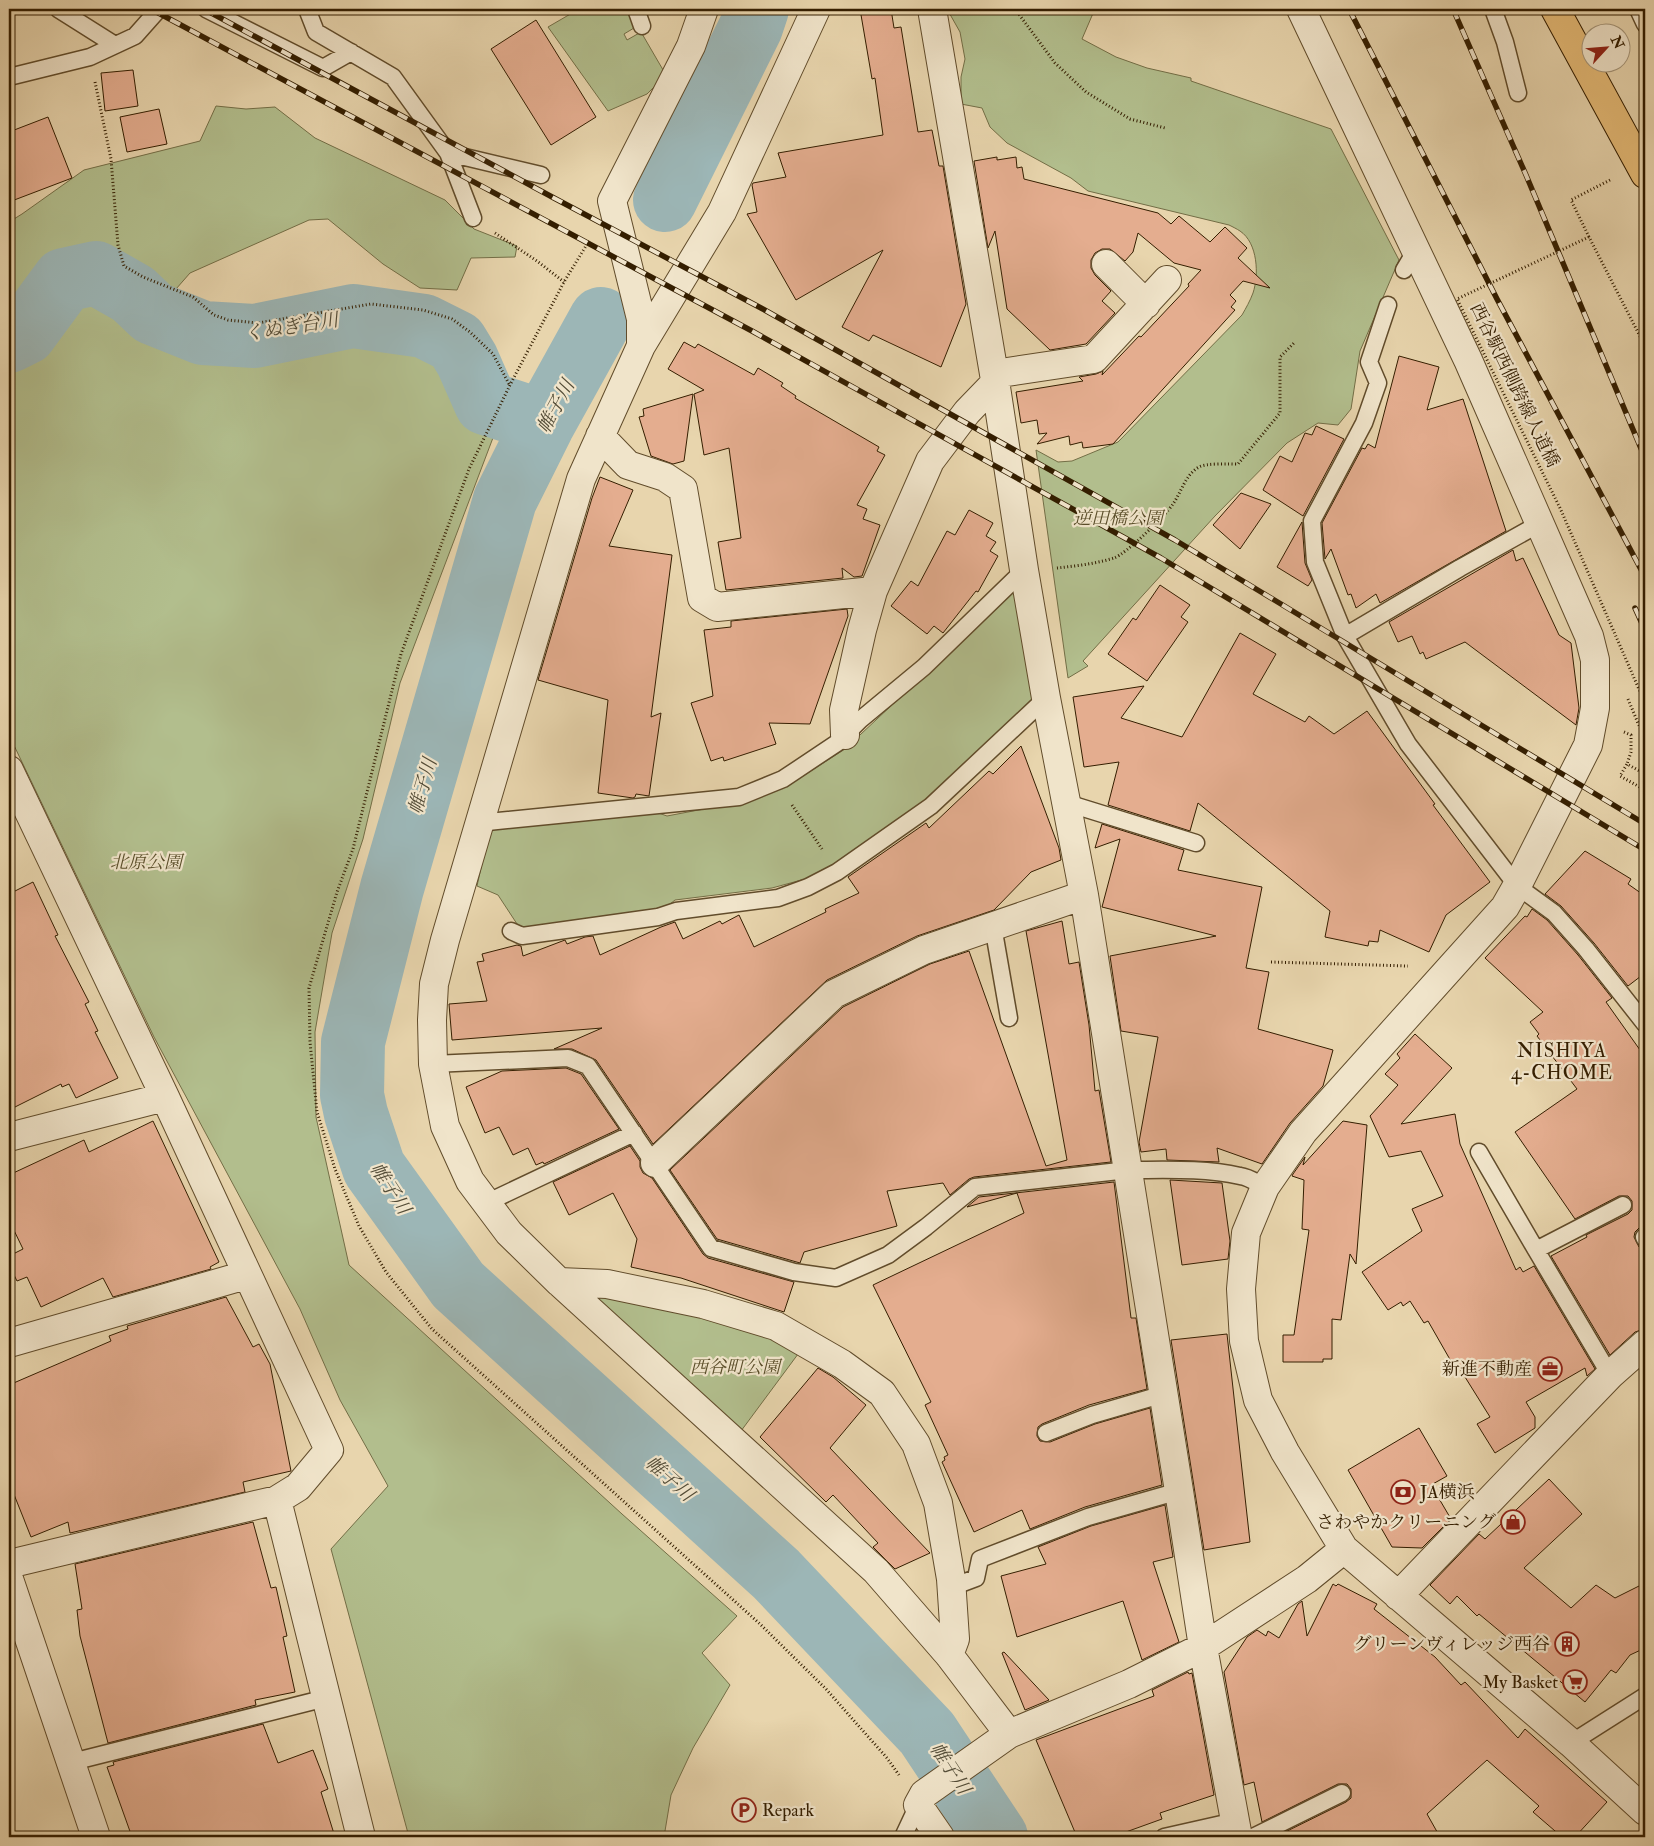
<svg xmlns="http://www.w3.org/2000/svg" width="1654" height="1846" font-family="'IM FELL Double Pica','Noto Serif JP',serif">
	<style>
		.green { fill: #b2be8d; stroke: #736e46 }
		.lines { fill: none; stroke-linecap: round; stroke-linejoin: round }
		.river { stroke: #9cb6b6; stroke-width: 64 }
		.building { fill: #e4ad8f; stroke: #341e00 }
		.lane-casing { stroke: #614c2b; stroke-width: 19 }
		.street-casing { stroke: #614c2b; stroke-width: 30 }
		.highway-casing { stroke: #341e00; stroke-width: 30 }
		.path { stroke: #341e00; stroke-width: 3; stroke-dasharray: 1 2.5; stroke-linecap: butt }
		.lane { stroke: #f0e4ca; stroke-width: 16 }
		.street { stroke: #f0e4ca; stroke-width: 28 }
		.highway { stroke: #e4ba76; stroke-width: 28 }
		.rail-casing { stroke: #341e00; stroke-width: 5.5 }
		.rail { stroke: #f0e4ca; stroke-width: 4; stroke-dasharray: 11; stroke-linecap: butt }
		.path-bridge { stroke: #341e00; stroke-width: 3; stroke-dasharray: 1 2.5; stroke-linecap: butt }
		.labels { text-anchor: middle; stroke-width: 4.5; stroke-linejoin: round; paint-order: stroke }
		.street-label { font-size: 18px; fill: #341e00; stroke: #f0e4ca }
		.park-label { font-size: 18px; font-style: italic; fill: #5a4e2a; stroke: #f0e4ca }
		.poi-label { font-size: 18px; fill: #341e00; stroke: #f0e4ca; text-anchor: end }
		.water-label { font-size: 19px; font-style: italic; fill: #534c37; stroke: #f0e4ca }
		.neighbourhood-label { font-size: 19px; letter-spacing: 1px; fill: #341e00; stroke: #f0e4ca }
	</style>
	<rect width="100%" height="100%" fill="#e8d5ad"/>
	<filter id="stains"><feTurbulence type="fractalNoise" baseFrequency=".004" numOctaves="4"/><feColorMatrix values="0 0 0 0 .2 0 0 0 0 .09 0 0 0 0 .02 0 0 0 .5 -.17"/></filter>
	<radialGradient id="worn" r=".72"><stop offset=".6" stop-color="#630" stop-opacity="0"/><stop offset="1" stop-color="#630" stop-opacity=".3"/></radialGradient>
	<path class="green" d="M579,9H629L634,28L624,34L627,40L641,32L666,75L647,94L608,111L548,27Z
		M947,9H1091L1094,11L1082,39L1116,57L1147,68L1191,78V81L1331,129L1399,260L1360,351L1351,409L1338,425L1318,423L1287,443L1215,516L1083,661L1088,666L1068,678L1036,450L1058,462L1072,461L1118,442L1242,315C1246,308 1250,301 1253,293C1259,275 1258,243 1240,231C1237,229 1233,227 1229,225L1088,191L1071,178L1007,143L990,127L982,108L961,104V77L965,59L960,32Z
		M216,106L246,109L275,107L315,138L445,200L474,229L517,246L515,257L471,258L457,290L420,288L383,264L328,219L309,220L190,273L176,289L182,308L210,333L243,343L284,341L285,313L326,305L426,319L459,331L487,359L498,384L502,414L400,683L363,839L332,933L315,1032L316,1117L349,1265L622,1514L737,1616L702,1653L730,1685L693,1748L671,1795L664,1837H409L331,1549L388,1486L340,1400L300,1309L154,1037L9,735V222L22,214L84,170L200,141Z
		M1021,584L1037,703L926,800L820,875L772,888L675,900L665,908L529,929L519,927L498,895L477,886L490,827L653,811L667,816L751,800L792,783L845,749Z
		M592,1294L719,1316L801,1350L741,1431Z"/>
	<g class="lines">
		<path class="river" d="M665,200L751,27L757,9
			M601,319L544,422L505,500L392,888L353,1042L352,1095L356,1114L374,1168L458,1285L776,1574L927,1733L996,1837
			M9,341L25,333L64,280L96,273L133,294L153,313L203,333L255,336L353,316L424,326L456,342L467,360L486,403L544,422"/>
	</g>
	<path class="building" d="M860,9H891L894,28L901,27L918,132L932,130L939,166H943L966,304L941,367L873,335L869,341L842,327L883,250L796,300L747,214L757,212L752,185L753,183L786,177L778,153L883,135L875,78L872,79Z
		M536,20L596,117L551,145L491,49Z
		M133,70L138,106L105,111L101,73Z
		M159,109L167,144L127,152L120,117Z
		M48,117L72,178L9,202V132Z
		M997,157V160L1016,157L1017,168L1022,167L1024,179L1158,213L1171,224L1179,216L1210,242L1225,227L1247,248L1238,258L1270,288L1243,281L1230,295L1236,301L1231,307L1235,310L1113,444L1083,448L1082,442L1070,445L1069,436L1037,444L1047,433L1039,434L1037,420L1021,423L1016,392L1083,381L1079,377L1096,374L1103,371L1102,375L1139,336L1141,337L1189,286L1188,284L1201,270L1174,263L1138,233L1133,252L1125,261L1110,249H1102L1095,253L1091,260V268L1095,275L1111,291L1102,301L1115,313L1086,344L1050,350L1007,309L995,231L988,248L974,161Z
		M684,342L695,348L698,344L754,375L758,368L783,383L781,386L796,396L795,398L879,447L877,451L885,455L857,505L867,509L863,519L880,525L862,576L854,577L842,568L843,578L726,590L718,542L741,538L729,448L704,455L694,394L704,390L668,369Z
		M1399,356L1439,367L1427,410L1463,399L1506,531L1380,603L1376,594L1356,608L1351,594L1348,595L1331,549L1325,559L1322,523L1362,448L1365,449L1368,444L1375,448Z
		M693,394L684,461L673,464L651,456L639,417L644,416L643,409Z
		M1316,426L1344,439L1303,516L1263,490L1280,456L1292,462L1305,433L1312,435Z
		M600,477L633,490L609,546L672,555L651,717L661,713L649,796L636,794L635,797L633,798L598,793L608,700L538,680L592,498Z
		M1241,493L1271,504L1240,549L1213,525Z
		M969,510L993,523L986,536L996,542L990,551L998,556L978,592L976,591L943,633L934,626L927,634L891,606L911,581L918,586L947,531L955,535Z
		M1302,522L1305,563L1312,580L1308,586L1277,567Z
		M1513,550L1516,561L1523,558L1559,635L1571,643L1579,708L1576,725L1465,642L1426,659L1423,652L1420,654L1412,636L1398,642L1389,622Z
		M1160,585L1190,605L1181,617L1188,622L1147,681L1108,654L1133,618L1136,620Z
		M847,609L848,616L810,724L769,723L776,744L724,761L723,757L711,761L691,703L713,696L704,630L731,627V621Z
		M1240,633L1276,654L1253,694L1305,722L1309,716L1334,734L1367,711L1435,804L1433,805L1490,882L1446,915L1429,952L1380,930L1378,942L1369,941L1368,946L1325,937L1330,911L1198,803L1190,831L1108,805L1119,762L1084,767L1073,697L1144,686L1121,718L1182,737Z
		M1021,746L1059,848L1061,860L1031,872L994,910L917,936L827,980L653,1144L596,1060L572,1049H554L602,1028L452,1040L449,1004L487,1001L477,962L484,961L482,954L517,945L521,946L523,956L565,940L567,944L585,937L593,936L600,955L661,927L675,922L683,939L720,921L722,924L739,915L754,947L826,912L825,909L859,893L848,877L926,823L929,828L989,771L993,774Z
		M1102,824L1184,850L1178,870L1262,887L1246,968L1269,972L1258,1029L1333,1050L1323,1086L1290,1123L1262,1164L1217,1148L1219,1162L1167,1160L1166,1149L1141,1152L1139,1142L1158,1037L1121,1031L1110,956L1216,936L1102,907L1120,839L1095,848Z
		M1585,851L1631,879L1628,884L1645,896V973L1628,986L1594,943L1561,906L1545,894Z
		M33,882L58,935L55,936L89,1002L85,1004L98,1031L95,1032L118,1078L76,1098L69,1084L62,1087L61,1084L9,1110V894Z
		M1532,909L1547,920L1578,955L1612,998L1606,1002L1645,1057V1227L1639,1228L1635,1232L1634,1237L1639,1247L1645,1249V1329L1635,1332L1610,1355L1551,1256L1587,1237L1586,1235L1628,1214L1632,1210V1201L1628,1196H1619L1575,1219L1515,1132L1577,1089L1537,1036L1539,1034L1530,1022L1543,1012L1485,958L1525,916L1527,917Z
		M1062,921L1069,964L1079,962L1089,1025L1095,1091L1099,1090L1111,1162L974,1177L969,1179L950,1195L943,1183L887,1191L897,1226L804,1252L800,1263L717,1239L670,1170L843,1007L930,964L969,951L1046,1166L1067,1160L1026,931Z
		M1415,1034L1452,1068L1401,1124L1455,1114L1460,1144L1516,1270L1520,1267L1523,1272L1534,1266L1595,1369L1587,1376L1585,1368L1526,1402L1535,1417V1428L1495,1453L1477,1424L1490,1417L1455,1361L1452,1363L1428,1321L1424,1323L1410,1301L1403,1306L1401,1302L1388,1310L1362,1272L1422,1231L1412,1209L1443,1196L1421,1151L1389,1157L1370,1116L1398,1085L1385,1074L1400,1058L1397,1054Z
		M566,1068L581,1074L619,1129L544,1164L543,1162L536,1165L528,1148L513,1155L499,1127L485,1133L466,1087L502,1071Z
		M153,1121L219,1262L210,1267L211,1269L113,1297L103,1278L41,1307L27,1277L17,1281L9,1265V1256L23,1249L9,1220V1175L84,1140L89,1152Z
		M1343,1121L1367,1125L1356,1264L1350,1254L1341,1320L1332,1319V1359H1323V1362H1283V1335H1294L1309,1230L1302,1229L1304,1180L1292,1176L1293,1174L1305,1157L1303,1165Z
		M630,1146L640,1161V1167L643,1173L652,1178L703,1254L708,1258L794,1282L784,1312L681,1278L631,1267L637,1239L613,1193L569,1215L553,1182Z
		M1170,1180L1222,1183L1230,1241L1228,1259L1182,1265Z
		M1114,1182L1131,1318H1136L1147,1389L1089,1405L1042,1424L1038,1427L1037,1436L1040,1441L1050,1442L1095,1424L1150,1408L1162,1485L1085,1507L1030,1529L1022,1510L974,1532L942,1462L945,1460L944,1457L948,1455L925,1405L931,1402L873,1285L1024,1213L1017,1193L967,1207L979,1197Z
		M226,1297L253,1347L259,1344L270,1364L291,1471L243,1482L245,1492L70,1533L68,1522L31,1537L9,1482V1385L111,1341L109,1336L128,1329L127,1326Z
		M1227,1334L1250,1542L1204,1550L1171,1340Z
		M818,1368L833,1377L866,1405L830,1448L930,1553L895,1569L873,1547L878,1543L833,1495L826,1502L760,1437Z
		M1419,1428L1447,1476L1431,1485L1451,1519L1422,1548L1392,1547L1348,1470Z
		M1549,1479L1582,1514L1524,1568L1571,1608L1596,1585L1615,1598L1645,1583V1648L1630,1655L1616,1673L1611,1670L1585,1702L1479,1614L1477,1616L1457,1596L1450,1604L1430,1585L1479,1534L1485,1539Z
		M1165,1505L1173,1557L1153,1562L1179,1642L1142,1660L1123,1601L1017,1637L1001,1576L1046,1564L1038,1547L1091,1526Z
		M253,1522L271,1588L276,1587L287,1636L283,1637L295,1692L255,1700L256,1705L108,1743L80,1636L77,1610L82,1609L75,1564Z
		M1333,1584L1336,1586L1338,1584L1377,1604L1374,1609L1435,1657L1461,1685L1465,1682L1518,1738L1525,1729L1607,1802L1575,1837H1562L1533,1812L1539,1806L1487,1760L1427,1814L1440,1837H1275L1346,1802L1351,1798V1789L1347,1784H1338L1262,1822L1254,1782L1244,1785L1224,1672L1247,1637L1257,1630L1266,1636L1268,1631L1279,1638L1298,1604L1302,1601L1307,1636Z
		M1004,1652L1049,1700L1025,1710L1002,1653Z
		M1188,1672L1189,1674L1192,1673L1214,1795L1160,1813L1162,1819L1112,1837H1077L1036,1740L1154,1696L1152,1690Z
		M263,1724L278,1763L313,1750L328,1789L321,1792L335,1837H132L107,1767L114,1765L113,1762Z"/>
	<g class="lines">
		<g class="lane-casing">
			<path id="lane" d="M58,9L115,45
				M206,9L323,68L351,52
				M307,9L316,32L393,77L448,153L541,175
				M636,9L642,26
				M1493,9L1505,42L1518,93
				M1638,9L1645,24
				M9,77L90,57L135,36L159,9
				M448,153L473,218
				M1404,270L1416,250
				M1388,305L1369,362L1378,383L1364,423L1312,521L1315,562L1345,636L1408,744L1517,886L1554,913L1586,949L1645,1024
				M1345,636L1460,568L1539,524
				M1067,803L1196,843
				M478,823L739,797L783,779L837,743L860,720L924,667L1024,570
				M993,926L1009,1018
				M511,931L522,936L658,917L676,911L778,898L808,887L837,872L931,806L1046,698
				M433,1064L568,1058L588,1066L711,1248L794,1272L836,1278L888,1255L926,1227L975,1187L1128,1170C1165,1170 1204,1168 1240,1176C1249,1177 1257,1183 1265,1187
				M1479,1152L1536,1250
				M486,1203L634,1133
				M1644,1237L1645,1239
				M1610,1375L1536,1250L1623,1205
				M1046,1433L1092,1415L1164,1394
				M952,1587L976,1578L980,1559L1088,1517L1179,1491
				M1571,1743L1645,1696
				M72,1762L326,1698
				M903,1837L918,1805
				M1164,1837L1235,1821
				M1253,1837L1342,1793"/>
		</g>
		<g class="street-casing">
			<path id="street" d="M816,9L722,212L641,346L581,479L445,940L434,984L432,1020L433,1064L445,1126L470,1181L509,1233L559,1282L876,1571L949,1655L1009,1734
				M932,9L994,374L1024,570L1046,698L1084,895L1179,1491L1203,1647L1238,1837
				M1301,9L1468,360L1589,636L1595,660V708L1588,745L1517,886L1505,907L1303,1132L1265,1187L1246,1233L1241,1289L1244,1341L1258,1400L1285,1452L1344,1549L1571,1743L1645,1811
				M1106,264L1146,304
				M641,346V319L612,201L691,46L704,9
				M994,374L1094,359L1167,280
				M600,436L628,465L665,477L683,489L702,598L717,607L873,591
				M845,735L844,710L862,630L873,591L930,461L967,412L995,383
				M9,770L165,1097L329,1450L298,1487L277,1500L361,1837
				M9,1137L165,1097
				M655,1163L834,994L924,950L1084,895
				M559,1282L607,1284L703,1304L776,1326L842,1364L882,1393L916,1444L938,1503L951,1579L955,1639L949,1655
				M9,1343L246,1275
				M9,1564L277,1500
				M9,1579L96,1837
				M1398,1596L1610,1375L1645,1344
				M940,1837L918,1805L924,1794L1009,1734L1129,1684L1203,1647L1307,1579L1344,1549"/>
		</g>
		<g class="highway-casing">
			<path id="highway" d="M1555,9L1645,174"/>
		</g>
		<path class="path" d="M1015,9L1055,63L1086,92L1130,119L1165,128
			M95,82L111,159L118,245L124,266L143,277L193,297L214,315L228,320L258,323L371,304L423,310L452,319L470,332L493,354L509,384
			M495,233L537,261L564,282
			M1589,237L1571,200L1612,179
			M589,241L564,282L510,385L469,469L401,654L353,849L337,892L309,988L310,1042L317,1112L335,1169L359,1226L386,1272L432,1329L760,1624L826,1689L887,1758L899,1775
			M1057,568C1075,566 1095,564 1114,558C1126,554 1165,516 1173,504C1182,491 1185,475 1199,467C1206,463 1229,464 1238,464L1280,413V357L1295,342
			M1628,699L1645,740
			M1624,732L1631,735V752L1627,764
			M1645,774L1627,764L1620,776L1645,790
			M792,805L822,849
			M1271,962L1408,966"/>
		<use href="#lane" class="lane"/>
		<use href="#street" class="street"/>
		<use href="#highway" class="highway"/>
		<g class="rail-casing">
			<path id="rail" d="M151,9L752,331L1161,558L1645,850
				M204,9L554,198L761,308L1175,540L1645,824
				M1349,9L1497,299L1645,577
				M1453,9L1526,175L1645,458
				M1635,608L1645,630"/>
		</g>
		<use href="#rail" class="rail"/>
		<path class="path-bridge" d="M1645,346L1589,237L1457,299L1560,508L1645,703"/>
	</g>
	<defs>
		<g id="office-ring" transform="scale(1.25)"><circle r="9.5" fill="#f0e4ca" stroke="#8f2418" stroke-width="1.5"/><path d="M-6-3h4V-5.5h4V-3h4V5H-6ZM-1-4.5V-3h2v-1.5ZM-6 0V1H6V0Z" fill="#8f2418"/></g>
		<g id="bank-ring" transform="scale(1.25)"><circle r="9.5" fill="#f0e4ca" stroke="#8f2418" stroke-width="1.5"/><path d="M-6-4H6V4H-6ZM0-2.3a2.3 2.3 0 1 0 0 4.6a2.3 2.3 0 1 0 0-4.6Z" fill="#8f2418"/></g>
		<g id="shop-ring" transform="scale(1.25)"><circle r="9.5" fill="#f0e4ca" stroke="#8f2418" stroke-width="1.5"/><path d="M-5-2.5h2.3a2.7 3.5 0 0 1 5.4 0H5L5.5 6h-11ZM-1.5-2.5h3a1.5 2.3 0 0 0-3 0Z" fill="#8f2418"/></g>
		<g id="building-ring" transform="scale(1.25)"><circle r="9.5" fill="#f0e4ca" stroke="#8f2418" stroke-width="1.5"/><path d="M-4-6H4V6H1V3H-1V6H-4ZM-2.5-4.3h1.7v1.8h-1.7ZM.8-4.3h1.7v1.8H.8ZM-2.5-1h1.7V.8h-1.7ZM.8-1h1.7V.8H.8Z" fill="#8f2418"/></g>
		<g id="supermarket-ring" transform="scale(1.25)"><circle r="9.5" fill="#f0e4ca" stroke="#8f2418" stroke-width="1.5"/><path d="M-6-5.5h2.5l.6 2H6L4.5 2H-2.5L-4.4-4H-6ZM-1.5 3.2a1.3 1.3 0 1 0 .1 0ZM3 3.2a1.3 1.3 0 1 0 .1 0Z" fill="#8f2418"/></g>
		<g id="parking-ring" transform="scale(1.25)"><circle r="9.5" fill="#f0e4ca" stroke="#8f2418" stroke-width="1.5"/><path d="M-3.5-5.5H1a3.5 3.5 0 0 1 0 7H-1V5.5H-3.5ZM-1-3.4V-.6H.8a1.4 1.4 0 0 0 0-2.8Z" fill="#8f2418"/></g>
	</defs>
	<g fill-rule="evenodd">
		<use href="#office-ring" x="1550" y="1369"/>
		<use href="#bank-ring" x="1403" y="1492"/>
		<use href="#shop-ring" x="1513" y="1522"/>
		<use href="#building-ring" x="1567" y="1644"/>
		<use href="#supermarket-ring" x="1575" y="1682"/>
		<use href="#parking-ring" x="744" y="1810"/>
	</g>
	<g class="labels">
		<g class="street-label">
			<text transform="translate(1515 385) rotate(64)" y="6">西谷駅西側跨線人道橋</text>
		</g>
		<g class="park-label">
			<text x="1118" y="524">逆田橋公園</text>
			<text x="146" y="868">北原公園</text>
			<text x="735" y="1373">西谷町公園</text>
		</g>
		<g class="poi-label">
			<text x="1532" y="1375">新進不動産</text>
			<text x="1420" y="1498" text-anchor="start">JA横浜</text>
			<text x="1496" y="1528">さわやかクリーニング</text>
			<text x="1550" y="1650">グリーンヴィレッジ西谷</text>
			<text x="1558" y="1688">My Basket</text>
			<text x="762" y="1816" text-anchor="start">Repark</text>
		</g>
		<g class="water-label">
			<text transform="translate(291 326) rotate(-9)" y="7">くぬぎ台川</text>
			<text transform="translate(555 406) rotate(-62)" y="7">帷子川</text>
			<text transform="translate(422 786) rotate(-74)" y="7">帷子川</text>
			<text transform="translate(391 1188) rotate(57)" y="7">帷子川</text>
			<text transform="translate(670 1478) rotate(42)" y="7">帷子川</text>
			<text transform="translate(951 1768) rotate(57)" y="7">帷子川</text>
		</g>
		<g class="neighbourhood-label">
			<text x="1562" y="1057">NISHIYA<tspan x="1562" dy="22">4-CHOME</tspan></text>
		</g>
	</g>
	<rect width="1654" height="1846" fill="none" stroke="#e8d5ad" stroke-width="30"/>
	<rect x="10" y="10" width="1634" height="1826" fill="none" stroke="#341e00" stroke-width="2.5"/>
	<rect x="15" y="15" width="1624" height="1816" fill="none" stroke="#341e00"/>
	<g transform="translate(1606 48) rotate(64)"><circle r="24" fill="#f0e4ca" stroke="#a59579"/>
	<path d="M0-4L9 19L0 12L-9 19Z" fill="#8f2418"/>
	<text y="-8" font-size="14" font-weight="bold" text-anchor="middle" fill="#341e00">N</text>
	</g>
	<rect width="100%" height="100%" filter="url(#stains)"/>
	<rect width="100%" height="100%" fill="url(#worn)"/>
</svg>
